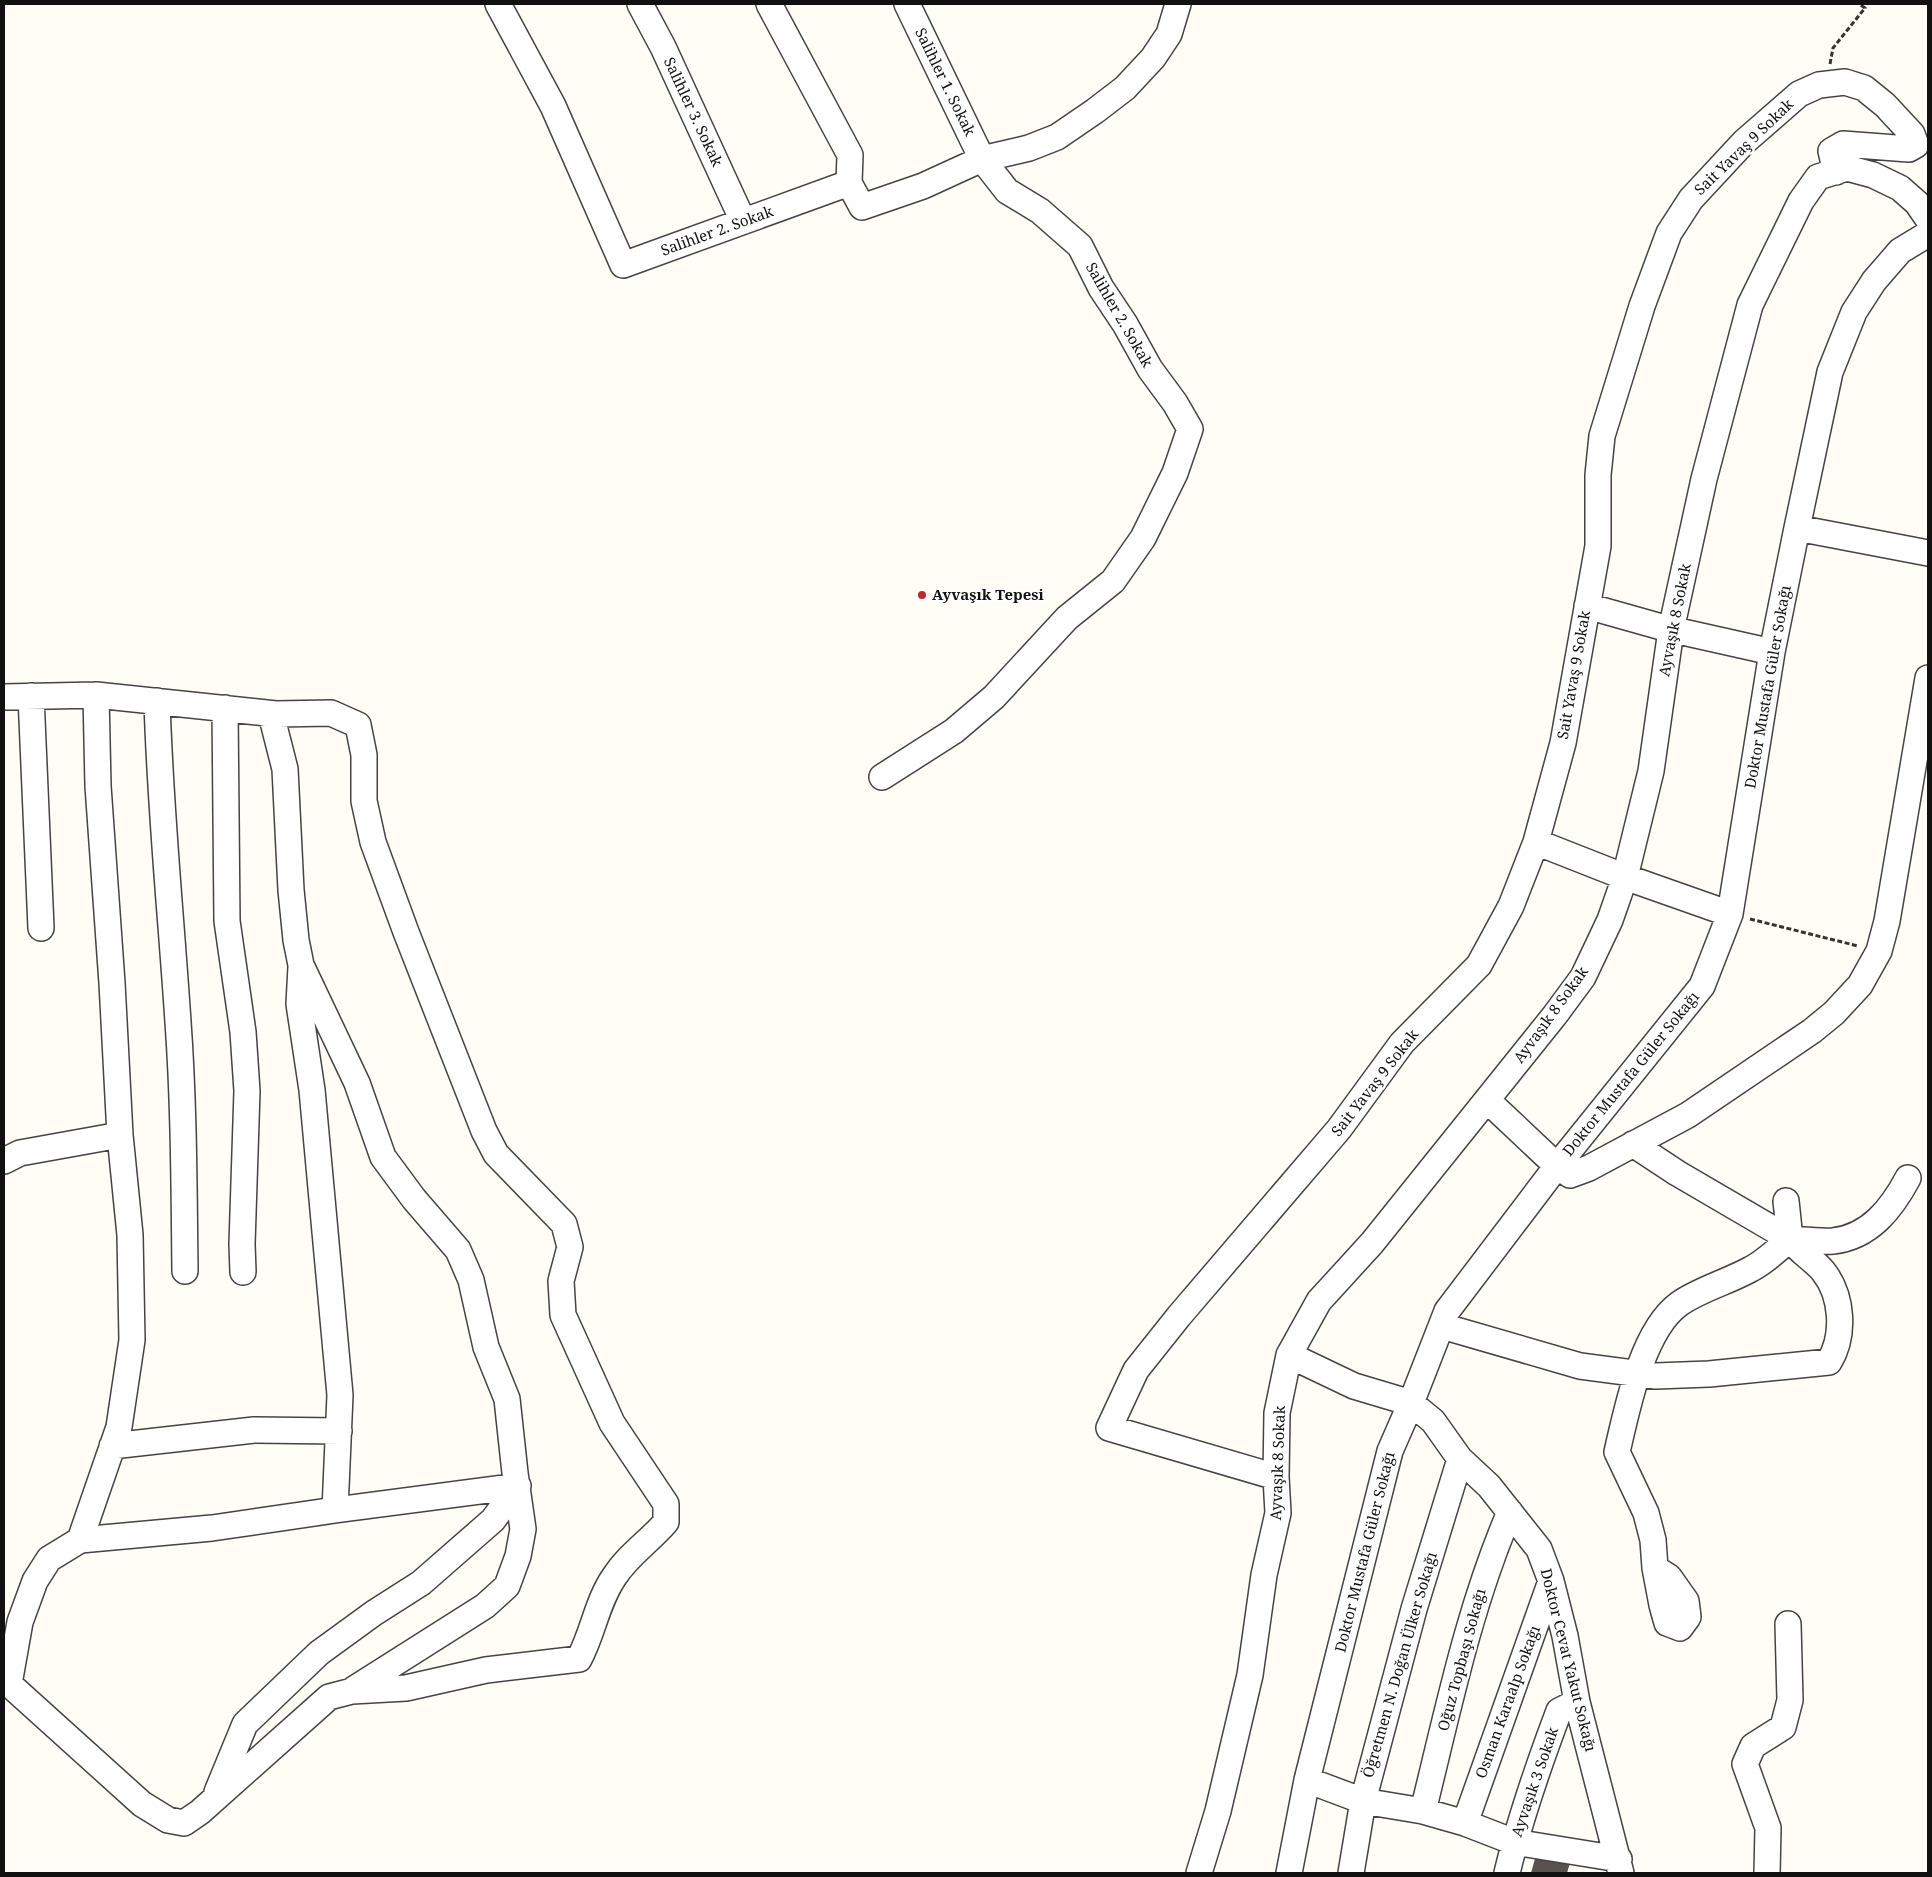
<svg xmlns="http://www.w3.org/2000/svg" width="1932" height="1877" font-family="'Noto Serif',serif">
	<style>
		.building { fill: #5a524d }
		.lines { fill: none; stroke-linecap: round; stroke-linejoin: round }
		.minor-casing { stroke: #444; stroke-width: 28 }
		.path { stroke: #333; stroke-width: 3; stroke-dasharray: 5 2.5; stroke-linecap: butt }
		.minor { stroke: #fff; stroke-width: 25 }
		.poi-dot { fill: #c4262e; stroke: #fff; stroke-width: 2 }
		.labels { text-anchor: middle; stroke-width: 5; stroke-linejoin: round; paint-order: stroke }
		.street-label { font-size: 15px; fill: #111; stroke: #fff }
		.poi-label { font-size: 15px; font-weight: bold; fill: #111; stroke: #fff; text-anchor: start }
	</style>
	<rect width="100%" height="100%" fill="#fffdf5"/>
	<path class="building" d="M1536,1855L1570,1863L1567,1873H1531Z"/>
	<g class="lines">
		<g class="minor-casing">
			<path id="minor" d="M498,4L553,106L623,265L849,183L862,207L923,186L982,159L1029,148L1057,137L1095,111L1125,88L1153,58L1169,34L1178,4
				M640,4L663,47L743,221
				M769,4L850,155L849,183
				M1797,528L1928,553
				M1587,606L1665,628L1772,652
				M31,696L41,928
				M4,697L96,695L276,714L331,713L358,725L364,755V801L373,842L406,932L484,1131L496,1154L564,1224L570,1247L561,1281L563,1315L612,1423L666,1504V1522C649,1542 629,1554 614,1577C597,1602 593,1633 579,1659L486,1670L406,1688L352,1691L329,1697L200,1812L184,1823L168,1820L142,1804L9,1684L20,1622L35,1581L49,1559L80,1540L212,1528L335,1510L518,1486
				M157,701C160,808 171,915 178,1022C184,1105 184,1188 185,1271
				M225,708L227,921L243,1032L247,1091L242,1244L243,1272
				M271,714L285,769L291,890L296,940L301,965L357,1083L383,1157L414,1199L458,1250L471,1280L486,1347L507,1399L515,1473L523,1529L518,1556L507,1586L485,1606L354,1689
				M882,777L954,731L994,697L1067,618L1113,581L1143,538L1175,473L1190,429L1175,403L1150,369L1125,324L1101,288L1080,246L1040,211L1007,191L982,159L907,4
				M1536,842L1625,877L1730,914
				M301,967L299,1004L312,1090L340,1395L335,1510
				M1488,1101L1557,1166L1570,1175L1589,1168L1688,1115L1812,1031L1834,1013L1860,985L1879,951L1887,921L1928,678
				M4,1161L20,1153L120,1135
				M1786,1201L1790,1239
				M1442,1326L1580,1366L1656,1376L1709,1374L1829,1362C1845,1336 1843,1296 1823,1271C1813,1259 1799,1252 1790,1239L1677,1173L1633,1144
				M1289,1355L1354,1386L1411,1403L1433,1421L1460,1459L1489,1486L1539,1549L1551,1581L1565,1636L1577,1702L1621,1873
				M112,1446L254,1430L339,1431
				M1276,1477L1109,1428L1136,1370L1179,1316L1339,1129L1402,1043L1479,965L1511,906L1536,842L1563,743L1598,546V475L1602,436L1642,306L1669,233L1691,199L1744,142L1799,94L1819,85L1845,82L1864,88L1885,105L1912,134L1916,145L1909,149L1843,144L1831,151L1836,172
				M80,1540L119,1427L132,1340L130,1235L120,1135L112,983L98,786L96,695
				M1655,1568L1669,1577L1686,1601L1688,1617L1680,1628L1667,1623L1662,1605L1655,1568L1653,1540L1646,1513L1617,1452C1627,1409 1642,1331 1679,1304C1698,1290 1730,1281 1751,1269C1765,1262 1778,1249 1790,1239C1804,1240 1820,1242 1833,1241C1870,1237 1892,1208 1908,1178
				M1307,1780L1363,1801L1423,1811L1465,1823L1514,1842L1619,1859
				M217,1792L245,1724L319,1653L374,1613L421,1583L493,1520L518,1486
				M1423,1811C1448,1710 1469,1607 1510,1512
				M1465,1823L1551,1581
				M1199,1873L1218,1811L1250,1675L1264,1575L1278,1513L1276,1477L1277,1413L1289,1355L1319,1301L1372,1243L1555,1015L1583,977L1610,920L1625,877L1651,771L1671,630L1685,566L1704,479L1750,305L1801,201L1818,177L1847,168L1873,175L1900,188L1917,203L1928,219
				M1289,1873L1307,1780L1390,1451L1411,1403L1447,1311L1557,1166L1702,986L1730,914L1772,652L1797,528L1830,372L1854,312L1874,281L1900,251L1928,234
				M1351,1873L1363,1801L1414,1609L1460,1459
				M1507,1873C1520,1818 1539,1764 1559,1711L1577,1702
				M1767,1873L1768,1828L1745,1764L1753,1746L1783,1727L1790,1700L1788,1624"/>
		</g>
		<path class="path" d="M1830,64L1833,48L1865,8L1859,4
			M1750,919L1858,946"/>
		<use href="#minor" class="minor"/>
	</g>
	<circle class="poi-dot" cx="922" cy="595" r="5"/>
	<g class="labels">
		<g class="street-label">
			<text transform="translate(945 82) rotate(64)" y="5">Salihler 1. Sokak</text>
			<text transform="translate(693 112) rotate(65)" y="5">Salihler 3. Sokak</text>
			<text transform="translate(1744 147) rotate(-44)" y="5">Sait Yavaş 9 Sokak</text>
			<text transform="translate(717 231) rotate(-20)" y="5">Salihler 2. Sokak</text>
			<text transform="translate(1119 315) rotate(60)" y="5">Salihler 2. Sokak</text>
			<text transform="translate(1675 620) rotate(-79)" y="5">Ayvaşık 8 Sokak</text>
			<text transform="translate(1574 675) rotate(-80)" y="5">Sait Yavaş 9 Sokak</text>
			<text transform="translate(1768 687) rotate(-80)" y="5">Doktor Mustafa Güler Sokağı</text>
			<text transform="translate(1551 1015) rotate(-54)" y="5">Ayvaşık 8 Sokak</text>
			<text transform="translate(1631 1074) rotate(-51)" y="5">Doktor Mustafa Güler Sokağı</text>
			<text transform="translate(1375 1083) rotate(-52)" y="5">Sait Yavaş 9 Sokak</text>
			<text transform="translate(1278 1463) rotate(-88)" y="5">Ayvaşık 8 Sokak</text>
			<text transform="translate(1365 1552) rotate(-76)" y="5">Doktor Mustafa Güler Sokağı</text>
			<text transform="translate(1462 1660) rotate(-75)" y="5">Oğuz Topbaşı Sokağı</text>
			<text transform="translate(1568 1660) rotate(76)" y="5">Doktor Cevat Yakut Sokağı</text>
			<text transform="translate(1400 1665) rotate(-74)" y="5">Öğretmen N. Doğan Ülker Sokağı</text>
			<text transform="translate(1508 1702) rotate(-70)" y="5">Osman Karaalp Sokağı</text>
			<text transform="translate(1535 1782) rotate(-71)" y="5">Ayvaşık 3 Sokak</text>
		</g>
		<g class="poi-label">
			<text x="932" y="600">Ayvaşık Tepesi</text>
		</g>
	</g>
	<rect width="1932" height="1877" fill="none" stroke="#111111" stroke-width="10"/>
</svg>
